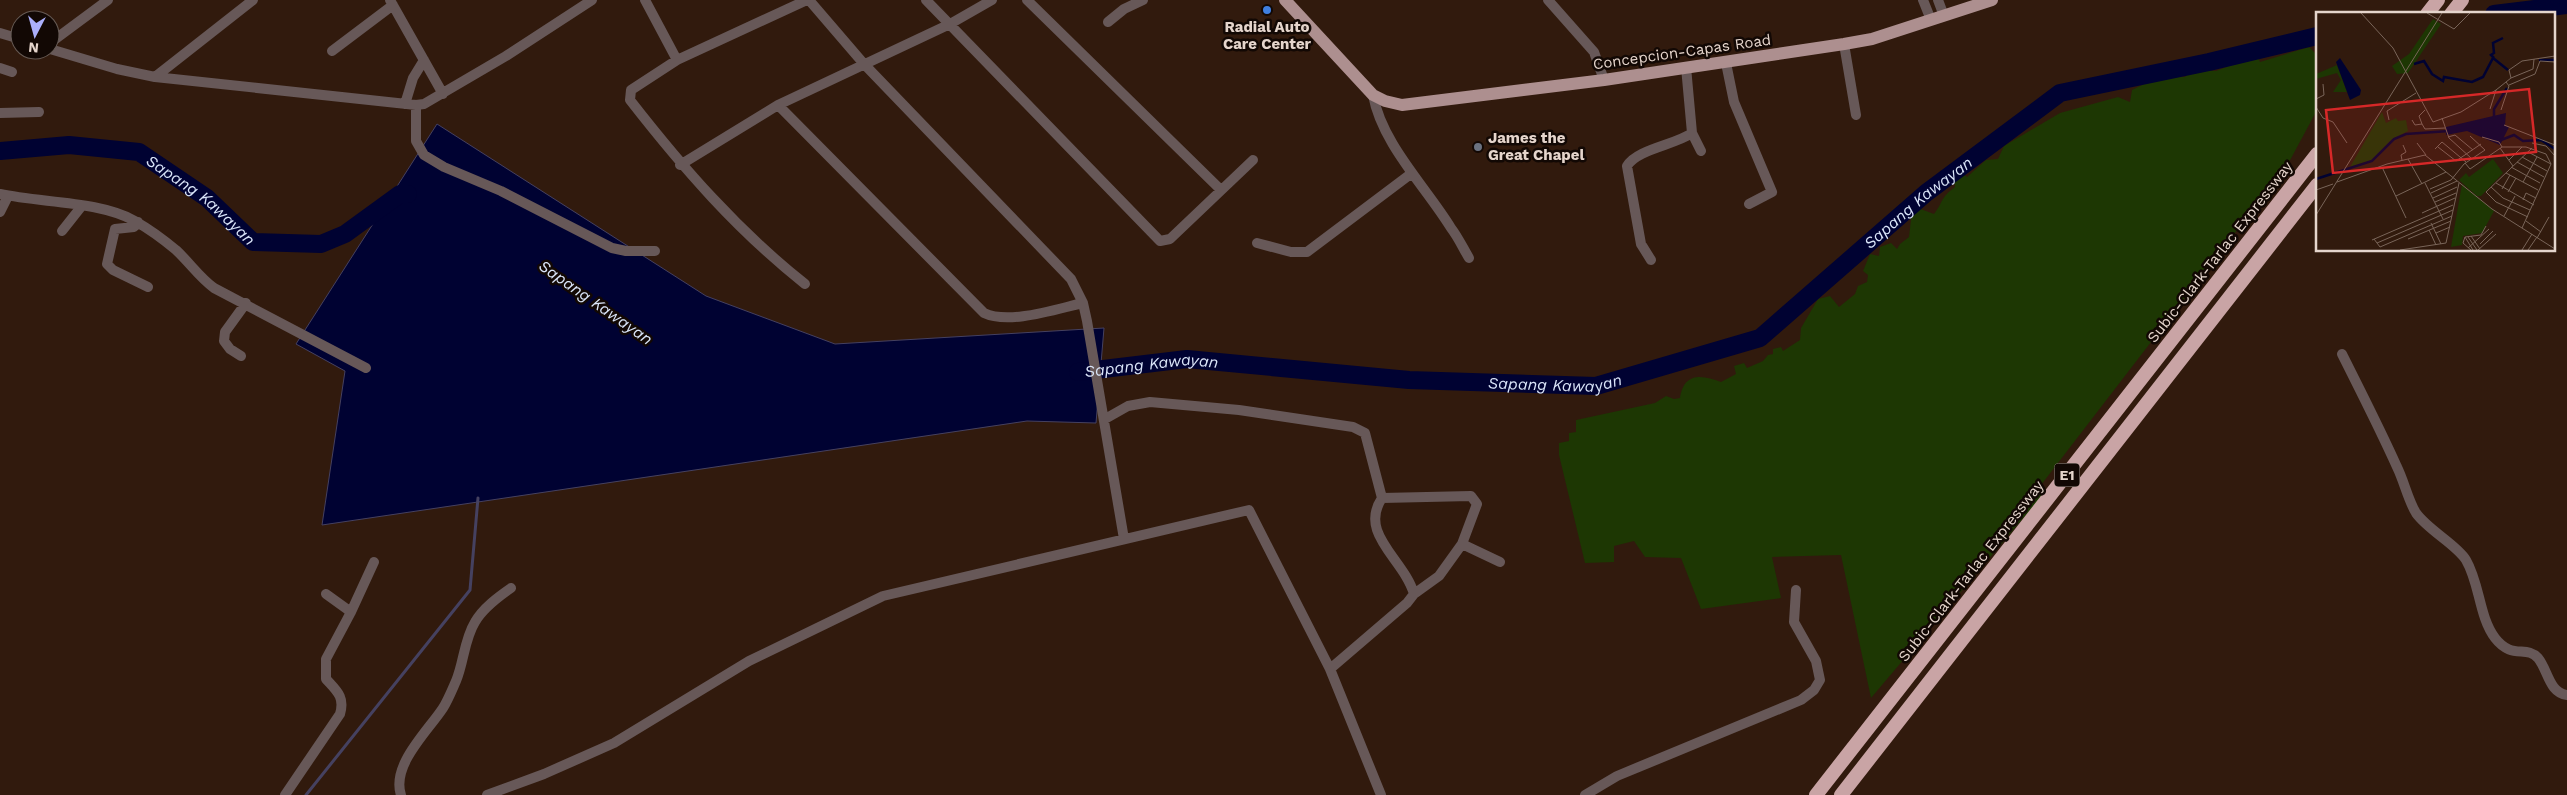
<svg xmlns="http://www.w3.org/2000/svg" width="2567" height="795" font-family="'Work Sans',sans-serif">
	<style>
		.green { fill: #1d3703 }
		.water { fill: #000232; stroke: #454160 }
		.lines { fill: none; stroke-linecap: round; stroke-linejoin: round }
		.stream { stroke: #454160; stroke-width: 3 }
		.river { stroke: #000232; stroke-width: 18 }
		.minor { stroke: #675858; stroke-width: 10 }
		.major { stroke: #ad8f8f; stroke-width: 12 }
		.highway { stroke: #c9a4a5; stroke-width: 14 }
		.shop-dot { fill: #3f7fe0; stroke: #120804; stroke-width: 2 }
		.worship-dot { fill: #6b7280; stroke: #120804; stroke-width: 2 }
		.labels { text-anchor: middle; stroke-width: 5; stroke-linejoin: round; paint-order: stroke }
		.shield { fill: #120804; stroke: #a69890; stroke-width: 1 }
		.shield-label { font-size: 14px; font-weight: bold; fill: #e5d5cc }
		.poi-label { font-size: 15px; font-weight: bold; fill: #e5d5cc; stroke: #120804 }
		.street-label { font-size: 15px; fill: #e5d5cc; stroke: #120804 }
		.water-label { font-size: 16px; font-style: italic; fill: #dae5f9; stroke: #120804 }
		.inset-river { fill: none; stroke: #000232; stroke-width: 2.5 }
		.inset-road { fill: none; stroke: #796559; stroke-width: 1 }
		.view { fill: #d62828; fill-opacity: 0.15; stroke: #d62828; stroke-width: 2.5 }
		.inset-edge { fill: none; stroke: #e5d5cc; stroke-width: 2.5 }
	</style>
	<rect width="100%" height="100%" fill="#311a0d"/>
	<path class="green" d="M2309,47L2317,55V110L2288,164L2041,485L2042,496L1871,698L1841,555L1772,557L1781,598L1701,609L1681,558L1645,557L1634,541L1614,546V562L1585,563L1559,455V443L1569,441V433L1576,432V420L1655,403L1666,396L1674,399L1680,398C1684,372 1702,375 1721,382L1736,374L1734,366L1744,363L1747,368L1763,361L1768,355L1773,354V349L1781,347L1783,351L1800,340L1801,328L1818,299L1830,296L1839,307L1855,294L1858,286L1867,282L1868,275L1863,271L1870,254L1879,256L1880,247L1891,243L1897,249L1900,244L1909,237L1912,211L1915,207L1934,214C1944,201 1939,199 1955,187L1954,178L1961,172L1967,177L1986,160L1998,159L2004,146L2060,113L2118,97L2130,102L2132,90L2154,79L2168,78L2170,74L2175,72L2177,76L2185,77L2192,69L2216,71L2257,55L2260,62Z"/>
	<path class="water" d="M437,124L706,296L835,344L1104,328L1096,423L1027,421L322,525L345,371L296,344Z"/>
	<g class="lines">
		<path class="stream" d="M306,795L470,590L478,498"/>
		<g class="river">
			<path d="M2494,14L2567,5"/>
			<path id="s1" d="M0,151L69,145L139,152L207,198L253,242L321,244L345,234L400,194H408"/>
			<path id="s2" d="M1078,372L1187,359L1409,380L1596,386L1760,338L1926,193L2060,93L2209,62L2317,36"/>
		</g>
		<path class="minor" d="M390,0L443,94
			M645,0L677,60
			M809,0L864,64L1071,279L1083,303L1087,321L1124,539
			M926,0L1160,241L1170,239L1253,160
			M1027,0L1221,190
			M1548,0L1594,52L1604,80
			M1923,0L1931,20
			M1938,0L1944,16
			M1108,22L1124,9L1143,0
			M0,33L20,39
			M50,43L108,0
			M1844,44L1856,115
			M50,49L117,69L155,77L416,105L424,104L506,56L592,0
			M332,51L393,5
			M1726,63L1734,102L1772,192L1749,204
			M0,68L12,72
			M155,77L253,0
			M1373,95C1382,144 1426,187 1451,228C1458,237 1463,248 1469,258
			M405,104L413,78L424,60
			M416,105V141L424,155L444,167L501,191L612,248L626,251H655
			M778,105L984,313C1009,325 1056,309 1083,303
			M0,113L39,112
			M1692,133L1701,151
			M680,165L778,105L950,24L992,0
			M0,194C41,203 100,201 135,221C149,229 164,240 176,250C190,263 199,277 214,288L366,368
			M0,212L8,196
			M138,222L134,227L115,229L107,264L113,270L148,287
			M62,231L81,207
			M1257,243L1291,252H1307L1412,173
			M1651,260L1641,244L1627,166C1637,149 1675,145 1692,133L1686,67
			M805,284C737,230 683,168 630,100L631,90L677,60L807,0
			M2342,354C2361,392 2380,429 2397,467C2404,481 2408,500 2416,513C2428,530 2457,545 2466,560C2480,584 2479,617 2495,638C2512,660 2526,645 2538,658C2548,670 2549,693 2567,695
			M241,356L230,349L224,341L225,332L246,303
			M1105,419L1128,406L1150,402L1239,410L1353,427L1365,433L1382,498
			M326,594L351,612
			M1414,594L1439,576L1462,544
			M1330,669L1407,603L1414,594C1404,559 1358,534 1382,498L1471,496L1477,504L1462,544L1500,562
			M285,795L340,714C345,697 337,691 326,679V659L351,612L374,562
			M401,795C391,765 428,731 443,708C448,700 452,690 456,681C464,662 464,640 475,622C483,608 498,597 511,588
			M487,795L544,774L614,743L749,661L883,596L1249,510L1330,669L1381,795
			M1585,795L1617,776L1801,700L1814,690L1820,680L1816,661L1794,622L1796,590"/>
		<path class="major" d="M1285,0L1373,95L1385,101L1402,105L1604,80L1844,44L1872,39L1992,0"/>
		<path class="highway" d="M2427,14L2438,0
			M2451,14L2462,0
			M1816,795L2317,154
			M1841,795L2317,185"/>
	</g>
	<circle class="shop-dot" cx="1267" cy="10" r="5"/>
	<circle class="worship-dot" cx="1478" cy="147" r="5"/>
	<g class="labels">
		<rect class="shield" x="2054.5" y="463.5" width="25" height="23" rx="4"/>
		<g class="shield-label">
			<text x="2067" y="480">E1</text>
		</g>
		<g class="poi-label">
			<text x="1267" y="32">Radial Auto<tspan x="1267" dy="17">Care Center</tspan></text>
			<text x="1488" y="143" text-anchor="start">James the<tspan x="1488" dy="17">Great Chapel</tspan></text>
		</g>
		<g class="street-label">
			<text transform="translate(1682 52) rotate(-8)" y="5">Concepcion-Capas Road</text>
			<text transform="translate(2220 252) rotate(-52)" y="5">Subic-Clark-Tarlac Expressway</text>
			<text transform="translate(1971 571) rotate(-52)" y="5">Subic-Clark-Tarlac Expressway</text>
		</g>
		<g class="water-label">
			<text dy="6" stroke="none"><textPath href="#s1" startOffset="218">Sapang Kawayan</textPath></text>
			<text dy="6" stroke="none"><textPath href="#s2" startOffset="899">Sapang Kawayan</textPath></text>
			<text transform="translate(596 302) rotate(35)" y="6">Sapang Kawayan</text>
			<text dy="6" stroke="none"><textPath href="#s2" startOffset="74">Sapang Kawayan</textPath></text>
			<text dy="6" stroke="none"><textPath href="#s2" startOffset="479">Sapang Kawayan</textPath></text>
		</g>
	</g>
	<g transform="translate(2316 12)">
		<rect width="239" height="239" fill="#311a0d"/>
		<path d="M117,7L125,12L92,61L81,62L76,54L93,42ZM21,53L31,80H17L25,68L21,61L0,67V62ZM66,100L70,111L80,106L82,109L90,108L92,119L75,128L56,148L34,155ZM177,147L187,161L165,184H161L143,168L150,161L153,165ZM146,172L178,199L166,221L147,224L146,233L135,235Z" fill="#1d3703"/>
		<path d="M24,46L45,78L44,83L34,88L20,50ZM190,101L189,113L193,115L184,133L151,119L130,123V115Z" fill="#000232"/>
		<path class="inset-river" d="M178,46L175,43L178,41L177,31L187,26M223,48H239M98,52L108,49L116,62L127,69L128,65L156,70L167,65L177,46L192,58M178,105V97L191,76M185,128L198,123L207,129L225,128L239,137M0,167L56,149L78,127L90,122L133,119"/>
		<path class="inset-road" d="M45,1L77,36L117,110L145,100L180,78L195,66L193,58L206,49L239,44M111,1L138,17L154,1M195,66L217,57L218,47M193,73L219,62L224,49L239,50M0,87L8,83L7,72M0,95L7,106L17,110L31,131M174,97L180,78M185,98L193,74L190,70M126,106L133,126L155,146M73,108L71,99L100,81M96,108L99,113L106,112L103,104L109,98M106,112L109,117L129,116M188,113L239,133M132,125L139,123L157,138M166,125L183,130L186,135M101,131L110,143M216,131L230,134L239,144M122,135L140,149L165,132M184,136L197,154M119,137L126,130L150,150M212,140L235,152M206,145L231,159M92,147L106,172M86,148L85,143L90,140L87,133M193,148L206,135M201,150L228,165M149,151L154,157L186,135H210L230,142L235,152L206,216M66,155L90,206M195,155L224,171M190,161L222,178M21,170L71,152L109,143L176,197L239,237M207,170L221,145M109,171L127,207M180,171L218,193M175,175L187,186L214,198M114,177L135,168L148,152L169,138L154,124M186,177L194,163M0,178L17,172M192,180L200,166M115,181L141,169M80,184L130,160M117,186L141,175M207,188L210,181L220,186M119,190L140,181M106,201L139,186M0,203L126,1M188,204L199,184M212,205L180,190L170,180L216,136M210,209L225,220M115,211L125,232M113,218L120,233M120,221L134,215M155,224L164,237M149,225L165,223L170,214M149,225L147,231L155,238M149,225L157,238M152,225L161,238M221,226L233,205M58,227L64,235L136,204M92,227L135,209M56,228L137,193M61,231L137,198M164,232L177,219M152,236L173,217M84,238L130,231L143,171M162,238L180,222M206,238L216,222M212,238L221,225"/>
		<path class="view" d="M213,77L220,140L17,161L10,98Z"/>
		<rect width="239" height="239" class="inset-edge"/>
	</g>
	<g transform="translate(35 35) rotate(186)"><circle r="24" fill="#120804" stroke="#665a54"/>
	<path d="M0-4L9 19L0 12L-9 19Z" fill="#abaffb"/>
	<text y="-8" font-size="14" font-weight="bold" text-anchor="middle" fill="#e5d5cc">N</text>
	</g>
</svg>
